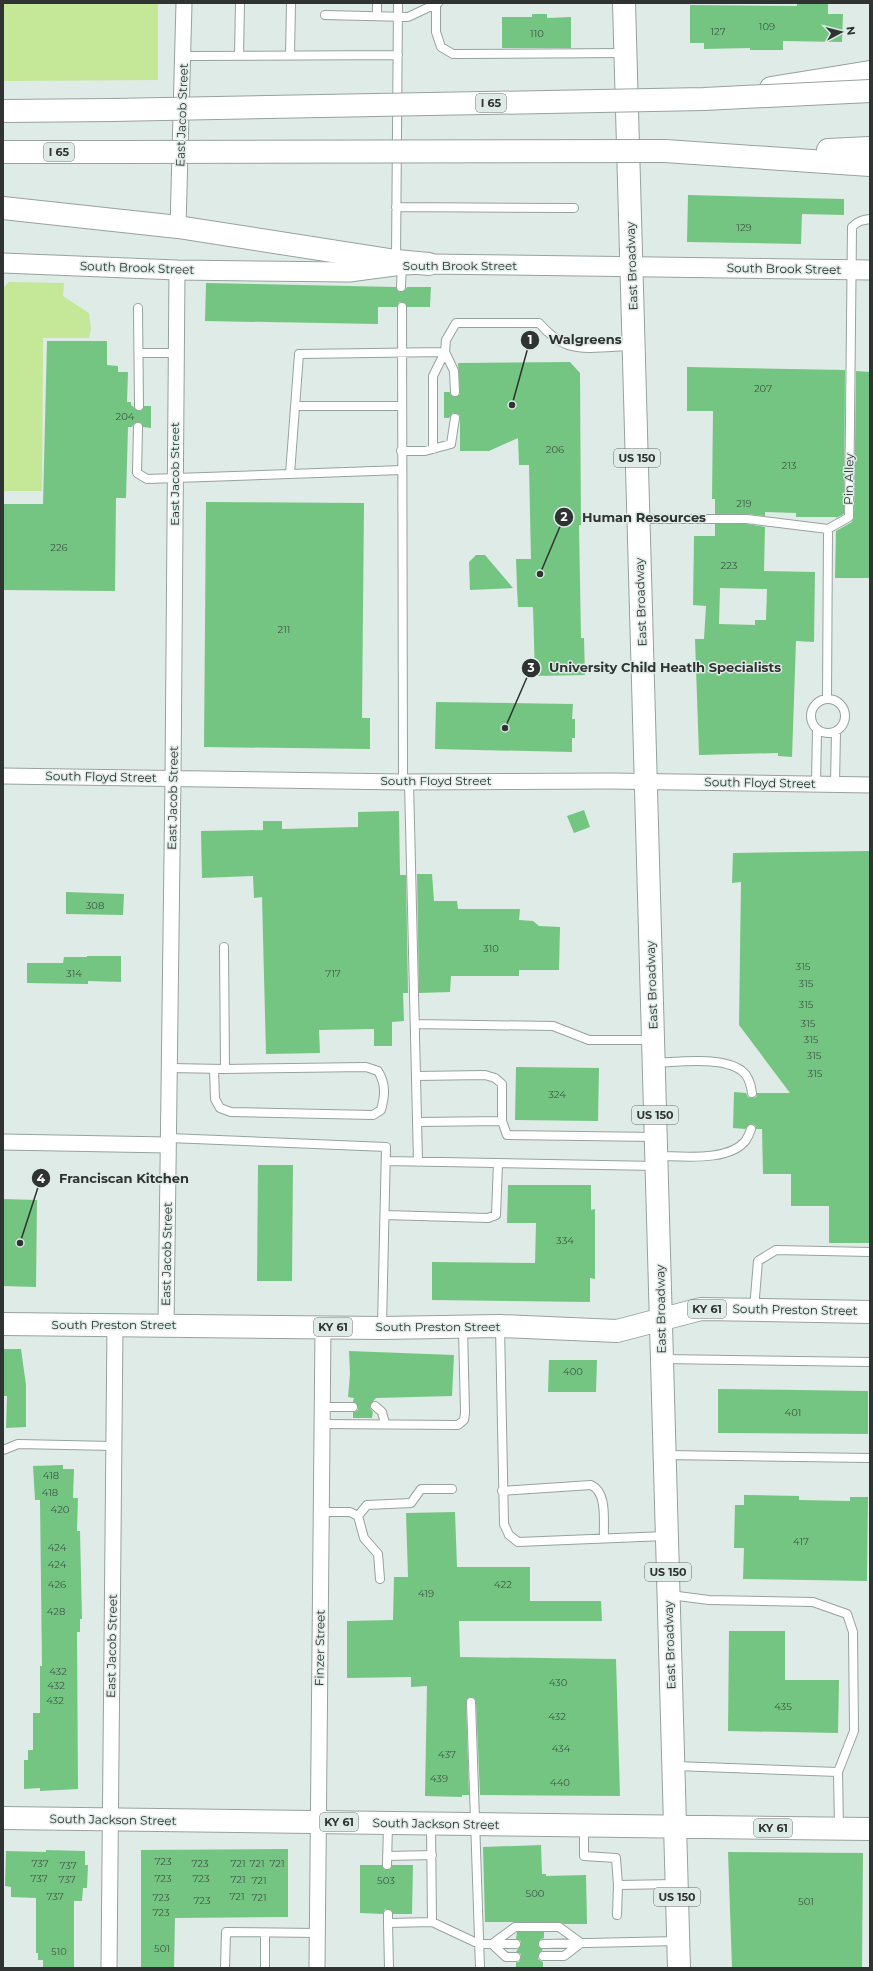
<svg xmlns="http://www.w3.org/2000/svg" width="873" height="1971" font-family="Montserrat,sans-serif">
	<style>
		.green { fill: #c4e798 }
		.building { fill: #74c582; fill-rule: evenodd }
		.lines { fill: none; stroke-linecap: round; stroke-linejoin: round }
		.service-casing { stroke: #97a29d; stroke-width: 10 }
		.minor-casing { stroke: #97a29d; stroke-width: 17 }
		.tertiary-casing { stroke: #97a29d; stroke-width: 21 }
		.primary-casing { stroke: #97a29d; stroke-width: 24 }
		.motorway-casing { stroke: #97a29d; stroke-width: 24 }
		.service { stroke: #fff; stroke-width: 8 }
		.minor { stroke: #fff; stroke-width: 15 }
		.tertiary { stroke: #fff; stroke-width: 19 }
		.primary { stroke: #fff; stroke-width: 22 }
		.motorway { stroke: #fff; stroke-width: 22 }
		.motorway-bridge-casing { stroke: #97a29d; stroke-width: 24; stroke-linecap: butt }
		.motorway-bridge { stroke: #fff; stroke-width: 22 }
		.labels { text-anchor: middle; stroke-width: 3; stroke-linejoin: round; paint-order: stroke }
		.number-label { font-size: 10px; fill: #405846 }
		.shield { fill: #dfebe6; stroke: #646a68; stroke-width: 1 }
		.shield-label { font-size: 11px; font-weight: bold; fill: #2f3332 }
		.street-label { font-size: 12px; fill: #2f3332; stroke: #dfebe6 }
		.leader { fill: none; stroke: #2f3332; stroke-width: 1.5 }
		.callout-dot { fill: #2f3332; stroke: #dfebe6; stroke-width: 1.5 }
		.mark-label { font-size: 12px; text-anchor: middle; font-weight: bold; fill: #fff }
		.callout-label { font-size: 13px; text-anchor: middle; font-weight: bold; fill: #2f3332; stroke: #dfebe6; stroke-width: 3; stroke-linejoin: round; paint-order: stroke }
	</style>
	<rect width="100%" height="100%" fill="#dfebe6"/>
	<path class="green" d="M3,3H158V80L3,81Z
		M9,282L64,283L63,296L89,313L91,329L89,338H43L42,491H3V288Z"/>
	<path class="building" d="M797,3H828V14H843L842,42L783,41V50H750V48L704,49V43H690V5L797,6Z
		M532,14H547V18L571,17V48H502V17H532Z
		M688,195L844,199V215L802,214L801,244L687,242Z
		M206,283L396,287L398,291L401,292L405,290L407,287H431L430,307H407L402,302H399L397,307H378V324L205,321Z
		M47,341H107V365L118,366V372H128L127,402H131V405L139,411L142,410L144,406H151V428L143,427L141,423L138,422L134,424L132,427H128L126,498H116L115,591L3,590V504H43Z
		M570,362L580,373L581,525H579L581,638H584L585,675L535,676L533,607H518L517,588L516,559H531L529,465H519L518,438L489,451H460V416L458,414L453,413L449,418H444V392H450L451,395L455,397L460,394L458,363Z
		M687,367L845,370L844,514L836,518V517H796V513L765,512V516L747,514H715V499H712L713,411H687Z
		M856,371L870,372V578H835L836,531L852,522L854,517Z
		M206,502L364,503L362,718H370V749L204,747Z
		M715,524H747L765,527L764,571L815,572L814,642L796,641L792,757L778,756V753L699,755L695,639H704L706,606L693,605L694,536H715ZM720,588L767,589L766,620H755V625L719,624Z
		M476,555H485L513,588L470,590L469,562Z
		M436,702L573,704L572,719H575V738H572V752L435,749Z
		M584,810L590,827L574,833L567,816Z
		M399,811L400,875H406L408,993H403L404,1021L392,1022V1046H374V1029L319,1030L320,1053L266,1054L262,897L254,898L253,876L202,878L201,831L263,830V821H282V829L358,827V812Z
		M870,851V1243H829V1206H791V1174H763L762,1129H756L755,1125L750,1124L745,1129L733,1128L734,1092L746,1093L748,1097L752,1098L756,1097L757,1093H790L739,1025L741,882L732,883L733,853Z
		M417,874H432L434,901H457L458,909H520L519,920L533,921L539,926L560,927L559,970H519V976H451L450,992L419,993Z
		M66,892L124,894L123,915L66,914Z
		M87,956H121V982L88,981V984L27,983V963H63L64,957H87Z
		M516,1067L599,1068L598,1121L515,1120Z
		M258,1165H293L292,1281H257Z
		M508,1185H591V1210L595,1209V1279L590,1278V1302L432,1300V1262L535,1263L536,1223H507Z
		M3,1199L37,1200L36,1287L3,1286Z
		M3,1349H21L26,1385V1427L6,1428L7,1396H3Z
		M349,1351L454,1355L452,1396L376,1398L370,1405V1408L373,1412L372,1418H353V1412L358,1410V1407L353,1402L354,1398L348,1397L350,1374Z
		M549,1360H597L596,1392H548Z
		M718,1389L868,1391V1434L718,1433Z
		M63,1465V1469H74L73,1498H78L77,1531H80L82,1619H80V1632H77L78,1789L40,1791V1788L24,1789V1760H28V1750H33V1713H40V1666H42L40,1500H35L33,1466Z
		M744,1495L799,1496V1500L850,1501V1497H868L867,1581L743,1579L744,1548H734L735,1505H744Z
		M455,1512L457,1567H530V1601H601L602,1621H459L460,1657L616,1659L620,1796L480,1795L476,1702L475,1699L471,1697L468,1698L466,1702L469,1795H462V1797L425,1796L427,1686L411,1687V1677L347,1678V1621L393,1620L394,1577H408L406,1513Z
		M729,1631H785V1680H839L838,1733L728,1731Z
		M541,1845L542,1874H546V1876L586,1875L587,1924H564L559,1922H485L483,1847Z
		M288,1849V1917L175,1918L174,1968H141V1850Z
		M46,1850L85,1851V1865H88L87,1888H83L82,1901H74V1968H43V1960H38V1953H36V1898L11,1897V1887L5,1886L6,1851L46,1852Z
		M728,1852L863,1853L862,1968H732Z
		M360,1865H382L384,1869L387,1870L391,1868L392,1865H413L412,1914H393L388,1909H385L383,1914L360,1913Z
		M517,1932H544V1938L540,1940L538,1944L539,1947L543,1949L538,1956V1959L543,1962V1968H516V1962H519L521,1957V1954L516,1952L521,1944V1941L516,1939Z"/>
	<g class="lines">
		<g class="service-casing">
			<path id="service" d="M436,4V32L441,47L453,54L624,53
				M325,15L408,17L438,3
				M377,16V3
				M290,55L291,3
				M184,56L398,55
				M239,56L240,3
				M396,207L574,208
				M396,260L398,3
				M401,287L402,265
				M402,307L403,782
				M138,308L139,406
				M445,352L454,371L455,392
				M139,353H176
				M295,406H401
				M138,427L137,473L147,479L402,470
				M433,449V376L445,352
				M401,451H425L451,444L455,418
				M290,474L299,354L445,352L446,340L456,323H539C547,332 556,341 568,345C585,351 615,346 633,346
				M639,519H747L828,529
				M811 716a17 17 0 1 1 34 0a17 17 0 1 1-34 0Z
				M827,699L828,529L849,517L852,227C857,221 863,220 870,219
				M409,782L418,1162
				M816,784L817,729
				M835,784L836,732
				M415,1024L553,1026L589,1040H653
				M654,1063C678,1062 723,1056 742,1071C749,1076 751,1085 752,1093
				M170,1068L225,1069L224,947
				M214,1069L215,1099L220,1108L231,1112L373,1115L381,1110C385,1096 386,1084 378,1071L366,1067L225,1069
				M416,1076L485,1075L495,1078L502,1084V1121L417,1122
				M502,1121L507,1135L655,1137
				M169,1138L386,1147L382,1326
				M658,1156C682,1156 730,1162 746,1140C748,1137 750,1132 751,1129
				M387,1161L656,1166
				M385,1215L488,1218L496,1215L498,1163
				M754,1309L758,1261L776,1250L870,1252
				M500,1327L504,1524L509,1535L518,1542L666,1536
				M663,1359L870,1362
				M375,1406L382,1412L385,1424
				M323,1407H353
				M322,1424L458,1425L464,1420L465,1413L463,1328
				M3,1450L18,1444L113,1446
				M666,1455L870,1458
				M502,1491L591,1485C608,1493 603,1521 604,1538
				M322,1512H350L358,1516L364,1538L378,1554L380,1579
				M358,1516L367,1505L411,1503L421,1489H452
				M670,1595L709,1600L813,1602L847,1614L853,1632L854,1731L838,1772
				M471,1702L480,1968
				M675,1766L838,1772L839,1828
				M431,1824L432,1922L479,1944H516
				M584,1827V1856L616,1858L618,1885L676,1884
				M387,1856L432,1855
				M387,1865L388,1824
				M388,1914V1923
				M617,1915L618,1885
				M543,1944L678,1941
				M516,1957H506L492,1944L515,1927H559L581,1943L564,1956H543
				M225,1968L226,1932L318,1933
				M265,1968V1933
				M389,1968L388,1923L432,1922"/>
		</g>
		<g class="minor-casing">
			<path id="minor" d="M178,227L184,3
				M3,776L403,782L611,781L870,785
				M3,1142L168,1145
				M166,1325L173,778L177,270
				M109,1968L115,1325
				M317,1968L323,1327"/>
		</g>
		<g class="tertiary-casing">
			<path id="tertiary" d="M3,263L177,270L349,272L402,265L429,264L870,270"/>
		</g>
		<g class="primary-casing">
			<path id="primary" d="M624,3L679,1968
				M3,1324L382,1328L500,1326L617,1331L701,1309L870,1312
				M3,1818L870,1829"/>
		</g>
		<g class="motorway-casing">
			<path id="motorway" d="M771,88L870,72
				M3,111L112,110
				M828,150L870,148
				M665,151L870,165
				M3,152H114
				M3,208L178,227L396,261L429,264"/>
		</g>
		<use href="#service" class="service"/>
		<use href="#minor" class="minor"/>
		<use href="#tertiary" class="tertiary"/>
		<use href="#primary" class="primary"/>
		<use href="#motorway" class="motorway"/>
		<g class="motorway-bridge-casing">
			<path id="motorway-bridge" d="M112,110L704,99L870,91
				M114,152L665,151"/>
		</g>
		<use href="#motorway-bridge" class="motorway-bridge"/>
	</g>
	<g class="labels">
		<g class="number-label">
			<text x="767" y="30">109</text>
			<text x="718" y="35">127</text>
			<text x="537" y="37">110</text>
			<text x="744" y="231">129</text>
			<text x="763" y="392">207</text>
			<text x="125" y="420">204</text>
			<text x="555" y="453">206</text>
			<text x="789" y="469">213</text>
			<text x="744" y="507">219</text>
			<text x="59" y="551">226</text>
			<text x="729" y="569">223</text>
			<text x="284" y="633">211</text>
			<text x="95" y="909">308</text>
			<text x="491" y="952">310</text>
			<text x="803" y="970">315</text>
			<text x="74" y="977">314</text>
			<text x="333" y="977">717</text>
			<text x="806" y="987">315</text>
			<text x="806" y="1008">315</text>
			<text x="808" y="1027">315</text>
			<text x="811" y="1043">315</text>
			<text x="814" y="1059">315</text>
			<text x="815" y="1077">315</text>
			<text x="557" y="1098">324</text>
			<text x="565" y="1244">334</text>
			<text x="573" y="1375">400</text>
			<text x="793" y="1416">401</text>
			<text x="51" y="1479">418</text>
			<text x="50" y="1496">418</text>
			<text x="60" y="1513">420</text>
			<text x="801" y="1545">417</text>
			<text x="57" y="1551">424</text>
			<text x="57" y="1568">424</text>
			<text x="57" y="1588">426</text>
			<text x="503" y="1588">422</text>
			<text x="426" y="1597">419</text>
			<text x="56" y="1615">428</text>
			<text x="58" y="1675">432</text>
			<text x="558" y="1686">430</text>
			<text x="56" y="1689">432</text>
			<text x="55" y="1704">432</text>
			<text x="783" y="1710">435</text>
			<text x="557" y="1720">432</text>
			<text x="561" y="1752">434</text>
			<text x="447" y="1758">437</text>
			<text x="439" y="1782">439</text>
			<text x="560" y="1786">440</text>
			<text x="163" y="1865">723</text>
			<text x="40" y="1867">737</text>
			<text x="200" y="1867">723</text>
			<text x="238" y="1867">721</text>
			<text x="257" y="1867">721</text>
			<text x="277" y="1867">721</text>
			<text x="68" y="1869">737</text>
			<text x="39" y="1882">737</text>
			<text x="163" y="1882">723</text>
			<text x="201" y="1882">723</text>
			<text x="67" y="1883">737</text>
			<text x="238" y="1883">721</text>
			<text x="259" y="1884">721</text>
			<text x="386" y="1884">503</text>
			<text x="535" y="1897">500</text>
			<text x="55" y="1900">737</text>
			<text x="237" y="1900">721</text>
			<text x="161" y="1901">723</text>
			<text x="259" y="1901">721</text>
			<text x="202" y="1904">723</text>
			<text x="806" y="1905">501</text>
			<text x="161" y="1916">723</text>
			<text x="162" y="1952">501</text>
			<text x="59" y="1955">510</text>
		</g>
		<g class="shield">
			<rect x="476" y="94" width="30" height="18" rx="3"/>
			<rect x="44" y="143" width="30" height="18" rx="3"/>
			<rect x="614" y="449" width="46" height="18" rx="3"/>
			<rect x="632" y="1106" width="46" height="18" rx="3"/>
			<rect x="688" y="1300" width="38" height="18" rx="3"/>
			<rect x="314" y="1318" width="38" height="18" rx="3"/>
			<rect x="645" y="1563" width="46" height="18" rx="3"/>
			<rect x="320" y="1813" width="38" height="18" rx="3"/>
			<rect x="754" y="1819" width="38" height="18" rx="3"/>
			<rect x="654" y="1888" width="46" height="18" rx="3"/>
		</g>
		<g class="shield-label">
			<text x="491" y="107">I 65</text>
			<text x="59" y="156">I 65</text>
			<text x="637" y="462">US 150</text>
			<text x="655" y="1119">US 150</text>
			<text x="707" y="1313">KY 61</text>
			<text x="333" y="1331">KY 61</text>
			<text x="668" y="1576">US 150</text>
			<text x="339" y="1826">KY 61</text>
			<text x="773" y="1832">KY 61</text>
			<text x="677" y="1901">US 150</text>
		</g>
		<g class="street-label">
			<text transform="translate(182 115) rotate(-88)" y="4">East Jacob Street</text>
			<text x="460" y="270">South Brook Street</text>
			<text transform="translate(632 266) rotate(-92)" y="4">East Broadway</text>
			<text transform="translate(137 268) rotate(2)" y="4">South Brook Street</text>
			<text transform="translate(784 269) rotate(1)" y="4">South Brook Street</text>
			<text transform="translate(175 474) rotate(-90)" y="4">East Jacob Street</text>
			<text transform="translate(849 479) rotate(-89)" y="4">Pin Alley</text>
			<text transform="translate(641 602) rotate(-92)" y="4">East Broadway</text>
			<text transform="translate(101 777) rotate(1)" y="4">South Floyd Street</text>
			<text x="436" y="785">South Floyd Street</text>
			<text transform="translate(760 783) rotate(1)" y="4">South Floyd Street</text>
			<text transform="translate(173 798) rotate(-89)" y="4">East Jacob Street</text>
			<text transform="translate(652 985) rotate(-92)" y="4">East Broadway</text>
			<text transform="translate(167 1254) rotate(-89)" y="4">East Jacob Street</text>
			<text transform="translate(661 1309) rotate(-91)" y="4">East Broadway</text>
			<text transform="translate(795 1310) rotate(1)" y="4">South Preston Street</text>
			<text x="114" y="1329">South Preston Street</text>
			<text x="438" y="1331">South Preston Street</text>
			<text transform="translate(670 1645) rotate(-92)" y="4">East Broadway</text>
			<text transform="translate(112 1646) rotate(-89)" y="4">East Jacob Street</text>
			<text transform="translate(320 1648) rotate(-89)" y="4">Finzer Street</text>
			<text transform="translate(113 1820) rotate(1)" y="4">South Jackson Street</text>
			<text transform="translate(436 1824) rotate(1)" y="4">South Jackson Street</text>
		</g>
	</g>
	<path class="leader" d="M512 405L530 340M540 574L564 517M505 728L531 668M20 1243L41 1178"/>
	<g class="callout-dot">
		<circle cx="512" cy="405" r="4"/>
		<circle cx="540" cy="574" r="4"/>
		<circle cx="505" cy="728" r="4"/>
		<circle cx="20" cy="1243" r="4"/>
		<circle cx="530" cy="340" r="10"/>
		<circle cx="564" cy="517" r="10"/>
		<circle cx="531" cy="668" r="10"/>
		<circle cx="41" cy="1178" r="10"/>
	</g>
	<g class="mark-label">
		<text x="530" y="344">1</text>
		<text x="564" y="521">2</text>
		<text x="531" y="672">3</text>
		<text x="41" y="1183">4</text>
	</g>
	<g class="callout-label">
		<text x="585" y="344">Walgreens</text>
		<text x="644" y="522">Human Resources</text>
		<text x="665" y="672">University Child Heatlh Specialists</text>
		<text x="124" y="1183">Franciscan Kitchen</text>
	</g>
	<rect width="873" height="1971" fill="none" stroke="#2f3332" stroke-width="8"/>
	<g transform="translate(841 32) rotate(83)" stroke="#dfebe6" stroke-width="3" paint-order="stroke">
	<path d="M0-3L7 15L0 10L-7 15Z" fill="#2f3332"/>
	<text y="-6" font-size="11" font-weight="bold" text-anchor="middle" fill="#2f3332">N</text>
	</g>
</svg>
